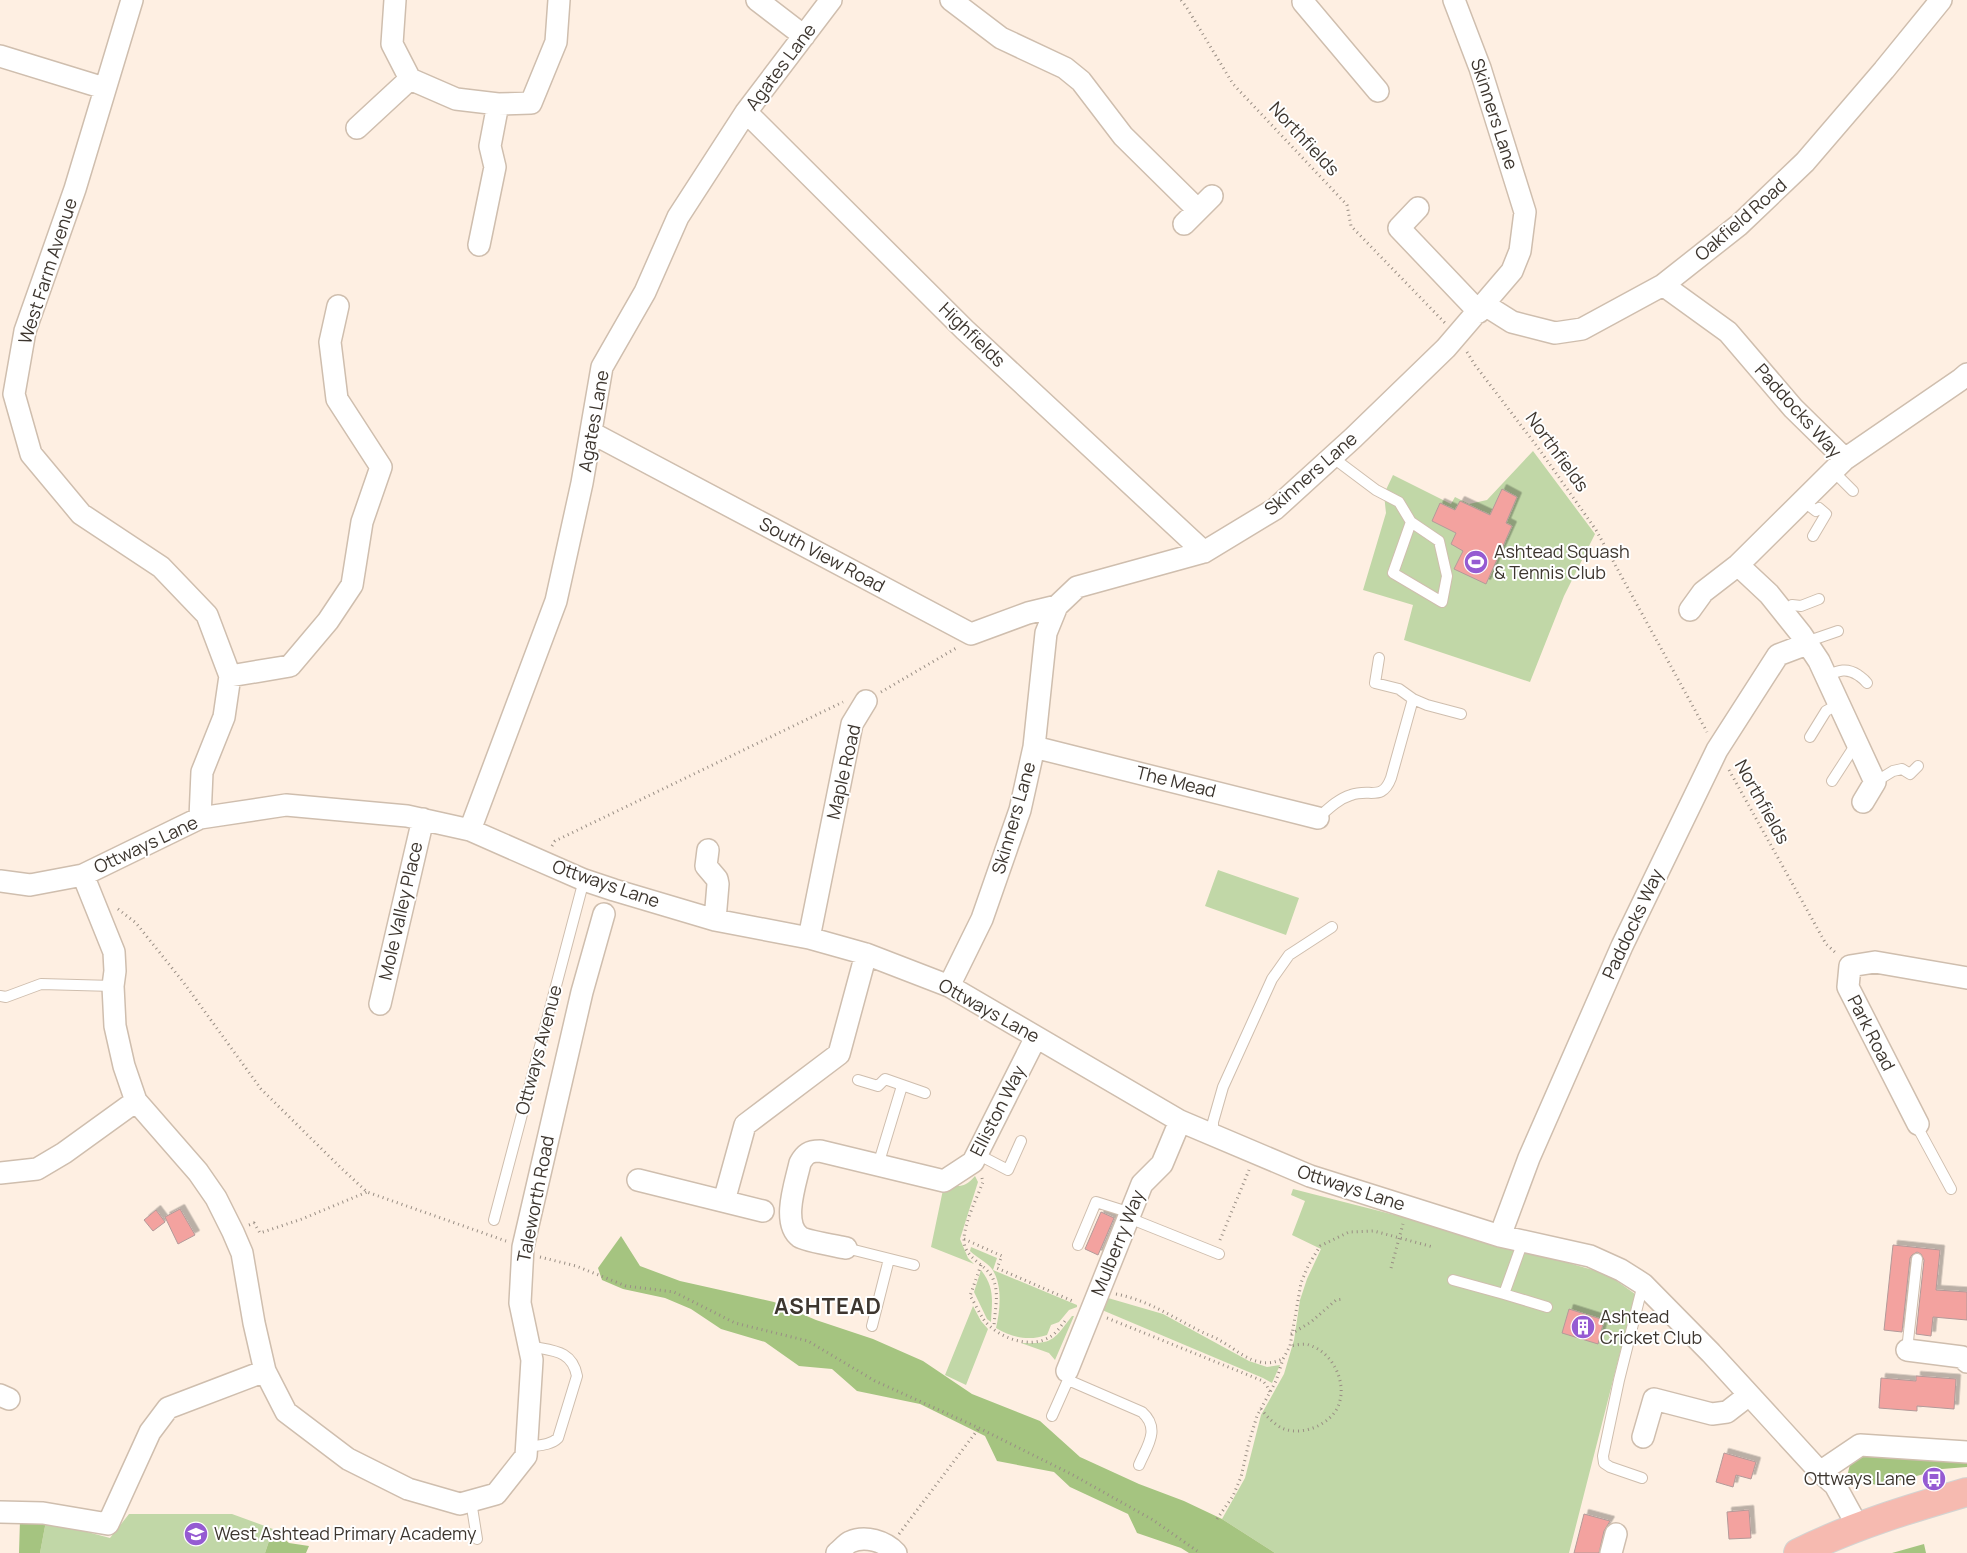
<svg xmlns="http://www.w3.org/2000/svg" width="1967" height="1553" font-family="Manrope,sans-serif">
	<style>
		.green { fill: #c1d7a7 }
		.forest { fill: #a5c480 }
		.building { fill: #f3a29f; stroke: #b39a99; filter: url(#shadow) }
		.lines { fill: none; stroke-linecap: round; stroke-linejoin: round }
		.service-casing { stroke: #cfbeae; stroke-width: 12 }
		.minor-casing { stroke: #cfbeae; stroke-width: 24 }
		.trunk-casing { stroke: #d4d3d1; stroke-width: 30 }
		.path { stroke: #998e84; stroke-width: 3; stroke-dasharray: 1 4; stroke-linecap: butt }
		.service { stroke: #fff; stroke-width: 10 }
		.minor { stroke: #fff; stroke-width: 21 }
		.trunk { stroke: #f6bab0; stroke-width: 28 }
		.labels { text-anchor: middle; stroke-width: 4; stroke-linejoin: round; paint-order: stroke }
		.street-label { font-size: 18px; fill: #3d362f; stroke: #fff }
		.poi-label { font-size: 18px; fill: #3d362f; stroke: #fff; text-anchor: start }
		.district-label { font-size: 22px; font-weight: bold; letter-spacing: 1px; fill: #3d362f; stroke: #fff }
	</style>
	<defs>
		<filter id="shadow"><feDropShadow dx="4.5" dy="-4.5" stdDeviation="0" flood-color="#0004"/></filter>
	</defs>
	<rect width="100%" height="100%" fill="#feefe2"/>
	<path class="green" d="M1533,451L1595,534L1564,596L1530,682L1404,640L1413,605L1363,590L1386,513L1384,494L1393,475L1451,504L1455,497L1469,504L1487,500Z
		M1218,870L1299,898L1286,935L1205,906Z
		M975,1176L978,1182L960,1239L968,1258L974,1264L931,1247L944,1185C959,1186 964,1189 975,1176Z
		M1293,1189L1442,1227L1607,1274L1635,1294L1569,1553H1275L1222,1519L1245,1478L1261,1415L1284,1374L1294,1340L1300,1300L1307,1279L1321,1249L1292,1235L1305,1201L1291,1195Z
		M971,1247L997,1258L993,1270L1077,1305V1307L1069,1310L1059,1322L1051,1325L1047,1335C1030,1341 1012,1338 996,1328C1000,1311 1003,1285 992,1269C988,1263 976,1257 970,1251Z
		M981,1270C995,1288 992,1300 991,1322L987,1319L974,1292Z
		M1108,1298L1163,1314L1249,1361L1267,1367L1280,1365L1272,1383L1263,1378L1102,1310Z
		M973,1306L981,1321L988,1329L966,1385L945,1375Z
		M1072,1316H1074L1055,1360L1049,1353L1021,1343C1053,1344 1053,1341 1072,1316Z
		M129,1514H232L273,1529L265,1553H40L46,1521L110,1538Z"/>
	<path class="forest" d="M621,1236L640,1266L680,1281L774,1302L816,1320L873,1339L923,1361L972,1394L1040,1421L1080,1457L1139,1484L1184,1501L1222,1519L1275,1553H1189L1181,1548L1137,1533L1128,1514L1070,1487L1054,1472L997,1461L985,1436L920,1404L857,1391L832,1369L799,1366L765,1342L721,1329L691,1309L665,1298L623,1289L602,1280L598,1268Z
		M1862,1451L1967,1459V1467L1942,1469L1880,1486L1847,1477L1851,1460Z
		M20,1520L46,1521L40,1553H19Z
		M273,1529L289,1543L309,1546L306,1553H265Z
		M1924,1544L1926,1553H1892Z"/>
	<path class="building" d="M1502,489L1517,497L1506,523L1512,526L1486,584L1454,569L1463,551L1451,544L1456,533L1432,521L1440,503L1455,510L1460,501L1490,515Z
		M180,1209L195,1235L178,1244L165,1217Z
		M156,1210L165,1222L153,1231L144,1220Z
		M1101,1212L1114,1218L1098,1255L1085,1249Z
		M1893,1245L1940,1250L1936,1290L1967,1292V1320L1933,1317L1931,1336L1916,1334L1924,1260L1921,1254L1917,1252L1912,1255L1910,1258L1902,1332L1884,1330Z
		M1569,1309L1604,1320L1598,1344L1562,1333Z
		M1916,1376L1956,1379L1954,1409L1917,1406V1411L1879,1408L1881,1378L1916,1381Z
		M1724,1453L1756,1462L1751,1479L1736,1475L1733,1487L1716,1482Z
		M1749,1510L1751,1538L1729,1539L1727,1512Z
		M1584,1514L1610,1521L1604,1531L1599,1553H1574Z"/>
	<g class="lines">
		<g class="service-casing">
			<path id="service" d="M1332,457L1376,490L1399,502L1411,522L1439,541L1447,576L1442,602L1393,573L1411,522
				M1833,471L1853,491
				M1803,501L1816,511L1819,508L1826,514L1813,536
				M1783,612L1792,605L1801,606L1819,599
				M1806,642L1838,631
				M1379,658L1375,683L1399,689L1413,699L1427,705L1461,714
				M1826,676C1838,671 1846,667 1858,675C1862,678 1864,679 1867,683
				M1810,737L1826,711L1839,704
				M1832,781L1856,744
				M1875,782L1893,771L1902,769L1910,774L1918,766
				M1318,818C1328,809 1338,799 1351,795C1370,788 1382,802 1391,778L1413,699
				M0,996L6,997L41,984L113,986
				M858,1080L878,1086L885,1079L925,1093
				M1918,1124L1919,1130L1951,1189
				M1213,1135V1122L1223,1087L1272,979L1289,955L1332,927
				M977,1154L1008,1170L1021,1141
				M878,1165L902,1086
				M1129,1218L1219,1254
				M494,1220L584,880
				M1523,1241L1504,1294L1547,1307
				M1078,1245L1096,1202L1131,1213
				M846,1248L914,1265
				M1453,1280L1504,1294
				M872,1326L889,1259
				M1907,1350L1917,1259
				M1067,1371L1068,1380L1142,1412C1161,1429 1147,1446 1139,1465
				M1052,1416L1068,1380
				M526,1447C537,1445 550,1446 558,1438L577,1376C572,1349 551,1351 529,1346
				M1642,1478L1610,1467L1604,1463L1603,1456L1619,1380L1643,1284
				M471,1501L477,1539"/>
		</g>
		<g class="minor-casing">
			<path id="minor" d="M132,0L75,189L25,331L14,394L31,454L81,514L161,567L207,615L230,676L224,717L202,772L200,818
				M757,0L804,36
				M951,0L1001,38L1065,68L1081,81L1123,136L1198,210
				M1303,2L1378,91
				M0,56L104,88
				M410,79L456,99L498,104L531,103L556,42L559,0
				M746,112L965,330L1204,552
				M357,128L410,79L392,44L395,0
				M1418,208L1399,228L1479,312
				M1184,224L1212,196
				M479,245L495,167L490,146L498,104
				M1663,285L1728,332L1793,408L1845,459
				M1485,305L1512,322L1555,333L1582,329L1663,285L1739,225L1805,162L1884,70L1941,0
				M592,433L971,634L1028,613L1057,606
				M1738,565L1769,594L1801,634L1819,661L1875,782L1863,802
				M1690,610L1703,592L1738,565L1845,459L1960,380L1967,374
				M230,676L290,666L328,621L352,585L362,522L381,467L337,399L330,342L338,306
				M1034,747L1318,818
				M470,830L556,601L582,483L602,367L645,292L678,217L746,112L831,0
				M708,850L706,866L717,879L718,884L715,920
				M83,875L114,952L115,971L113,986L115,1026L124,1066L136,1101L198,1172L216,1198L233,1232L242,1253L254,1323L265,1371L286,1412L348,1459L408,1489L460,1504L496,1494L526,1456L532,1360L520,1303L523,1247L582,992L604,914
				M0,881L30,885L83,875L200,818L286,805L407,816L470,830L584,880L614,890L715,920L809,938L866,954L949,986L1180,1121L1310,1176L1500,1236L1590,1256L1621,1270L1643,1284L1711,1353L1820,1472L1835,1485L1858,1527
				M809,938L852,724L866,701
				M949,986L982,919L1020,810L1034,747L1046,633L1057,606L1077,587L1204,552L1275,509L1353,438L1446,348L1512,271L1520,251L1525,212L1480,68L1454,0
				M380,1004L423,819
				M1918,1124L1848,987L1850,966L1875,962L1967,978
				M0,1173L37,1169L64,1153L136,1101
				M638,1180L763,1211
				M724,1201L745,1125L839,1054L866,954
				M1500,1236L1529,1158L1622,946L1717,750L1778,655L1807,644
				M846,1248C837,1246 806,1241 800,1237C781,1223 796,1182 800,1163C805,1154 809,1151 820,1151L944,1181L973,1162L1036,1037
				M1907,1350L1962,1357L1967,1362
				M1067,1371L1142,1184L1162,1164L1180,1121
				M0,1395L9,1399
				M1643,1437L1654,1399L1712,1414L1727,1412L1749,1395
				M1820,1472L1860,1445L1967,1452
				M0,1512L43,1513L108,1524L150,1432L168,1408L265,1371
				M837,1553C841,1550 846,1544 850,1542C865,1535 885,1541 896,1553
				M1611,1553L1616,1534"/>
		</g>
		<g class="trunk-casing">
			<path id="trunk" d="M1798,1553C1852,1526 1909,1509 1967,1492"/>
		</g>
		<path class="path" d="M1181,0L1187,8L1233,84L1347,205L1351,226L1445,323
			M1467,352L1475,365L1539,449L1596,530L1707,732
			M881,692L958,647
			M1729,770L1826,944L1837,954
			M552,846L555,841L843,702
			M118,909L136,923L184,983L261,1089L341,1168L367,1192L506,1241
			M982,1178L983,1182C977,1198 964,1223 964,1240C964,1259 987,1264 993,1279C1000,1294 994,1313 994,1328
			M249,1225L254,1223L260,1233L302,1219L367,1192
			M964,1239L1002,1256L997,1268L1075,1302
			M1220,1240L1249,1170
			M540,1257L576,1266L626,1286L674,1292L735,1323L808,1341L875,1381L979,1428L1073,1475L1153,1520L1200,1553
			M981,1265L970,1296C975,1303 979,1313 984,1320C997,1337 1028,1349 1048,1338C1055,1335 1060,1327 1065,1321
			M1391,1268L1403,1224
			M1116,1294C1147,1300 1171,1316 1198,1330C1205,1334 1213,1336 1219,1340C1233,1347 1244,1359 1260,1362C1269,1364 1275,1362 1283,1359
			M1107,1318L1263,1381L1267,1386L1270,1392
			M1291,1334L1311,1322L1336,1300L1343,1299
			M1261,1409C1266,1416 1276,1426 1284,1429C1304,1436 1332,1424 1339,1404C1347,1381 1332,1352 1309,1345C1304,1343 1296,1345 1290,1346
			M1217,1519L1233,1496L1241,1477L1249,1442L1257,1416L1276,1381L1283,1359L1290,1346L1301,1283L1308,1266L1320,1246L1349,1232L1374,1231L1433,1247
			M899,1534L979,1428"/>
		<use href="#service" class="service"/>
		<use href="#minor" class="minor"/>
		<use href="#trunk" class="trunk"/>
	</g>
	<defs>
		<g id="stadium-disc" transform="scale(1.25)"><circle r="9.5" fill="#955bd2" stroke="#fff"/><path d="M0-5a6.5 5 0 1 0 0 10a6.5 5 0 1 0 0-10ZM-3.5-1.8h7v3.6h-7Z" fill="#fff"/></g>
		<g id="building-disc" transform="scale(1.25)"><circle r="9.5" fill="#955bd2" stroke="#fff"/><path d="M-4-6H4V6H1V3H-1V6H-4ZM-2.5-4.3h1.7v1.8h-1.7ZM.8-4.3h1.7v1.8H.8ZM-2.5-1h1.7V.8h-1.7ZM.8-1h1.7V.8H.8Z" fill="#fff"/></g>
		<g id="bus-disc" transform="scale(1.25)"><circle r="9.5" fill="#955bd2" stroke="#fff"/><path d="M-5-6H5V4H4V6H2V4H-2V6H-4V4H-5ZM-3.5-4V0h7V-4ZM-3.5 1.2v1.5H-2V1.2ZM2 1.2v1.5H3.5V1.2Z" fill="#fff"/></g>
		<g id="school-disc" transform="scale(1.25)"><circle r="9.5" fill="#955bd2" stroke="#fff"/><path d="M0-5L7-2L0 1L-7-2ZM-4 1L0 2.5L4 1V4Q0 6-4 4Z" fill="#fff"/></g>
	</defs>
	<g fill-rule="evenodd">
		<use href="#stadium-disc" x="1476" y="562"/>
		<use href="#building-disc" x="1583" y="1327"/>
		<use href="#bus-disc" x="1934" y="1479"/>
		<use href="#school-disc" x="196" y="1534"/>
	</g>
	<g class="labels">
		<g class="street-label">
			<text transform="translate(781 67) rotate(-53)" y="6">Agates Lane</text>
			<text transform="translate(1494 114) rotate(72)" y="6">Skinners Lane</text>
			<text transform="translate(1304 139) rotate(47)" y="6">Northfields</text>
			<text transform="translate(1741 220) rotate(-41)" y="6">Oakfield Road</text>
			<text transform="translate(48 271) rotate(-72)" y="6">West Farm Avenue</text>
			<text transform="translate(972 335) rotate(44)" y="6">Highfields</text>
			<text transform="translate(1798 411) rotate(48)" y="6">Paddocks Way</text>
			<text transform="translate(594 421) rotate(-80)" y="6">Agates Lane</text>
			<text transform="translate(1557 452) rotate(54)" y="6">Northfields</text>
			<text transform="translate(1311 474) rotate(-41)" y="6">Skinners Lane</text>
			<text transform="translate(822 555) rotate(28)" y="6">South View Road</text>
			<text transform="translate(844 772) rotate(-77)" y="6">Maple Road</text>
			<text transform="translate(1176 782) rotate(14)" y="6">The Mead</text>
			<text transform="translate(1762 802) rotate(61)" y="6">Northfields</text>
			<text transform="translate(1014 818) rotate(-74)" y="6">Skinners Lane</text>
			<text transform="translate(146 845) rotate(-25)" y="6">Ottways Lane</text>
			<text transform="translate(606 884) rotate(19)" y="6">Ottways Lane</text>
			<text transform="translate(401 911) rotate(-77)" y="6">Mole Valley Place</text>
			<text transform="translate(1633 924) rotate(-65)" y="6">Paddocks Way</text>
			<text transform="translate(989 1011) rotate(29)" y="6">Ottways Lane</text>
			<text transform="translate(1871 1033) rotate(63)" y="6">Park Road</text>
			<text transform="translate(539 1050) rotate(-75)" y="6">Ottways Avenue</text>
			<text transform="translate(998 1111) rotate(-63)" y="6">Elliston Way</text>
			<text transform="translate(1351 1188) rotate(18)" y="6">Ottways Lane</text>
			<text transform="translate(536 1199) rotate(-79)" y="6">Taleworth Road</text>
			<text transform="translate(1118 1243) rotate(-68)" y="6">Mulberry Way</text>
		</g>
		<g class="poi-label">
			<text x="1494" y="558">Ashtead Squash<tspan x="1494" dy="21">&amp; Tennis Club</tspan></text>
			<text x="1600" y="1323">Ashtead<tspan x="1600" dy="21">Cricket Club</tspan></text>
			<text x="1916" y="1485" text-anchor="end">Ottways Lane</text>
			<text x="214" y="1540">West Ashtead Primary Academy</text>
		</g>
		<g class="district-label">
			<text x="828" y="1314">ASHTEAD</text>
		</g>
	</g>
</svg>
